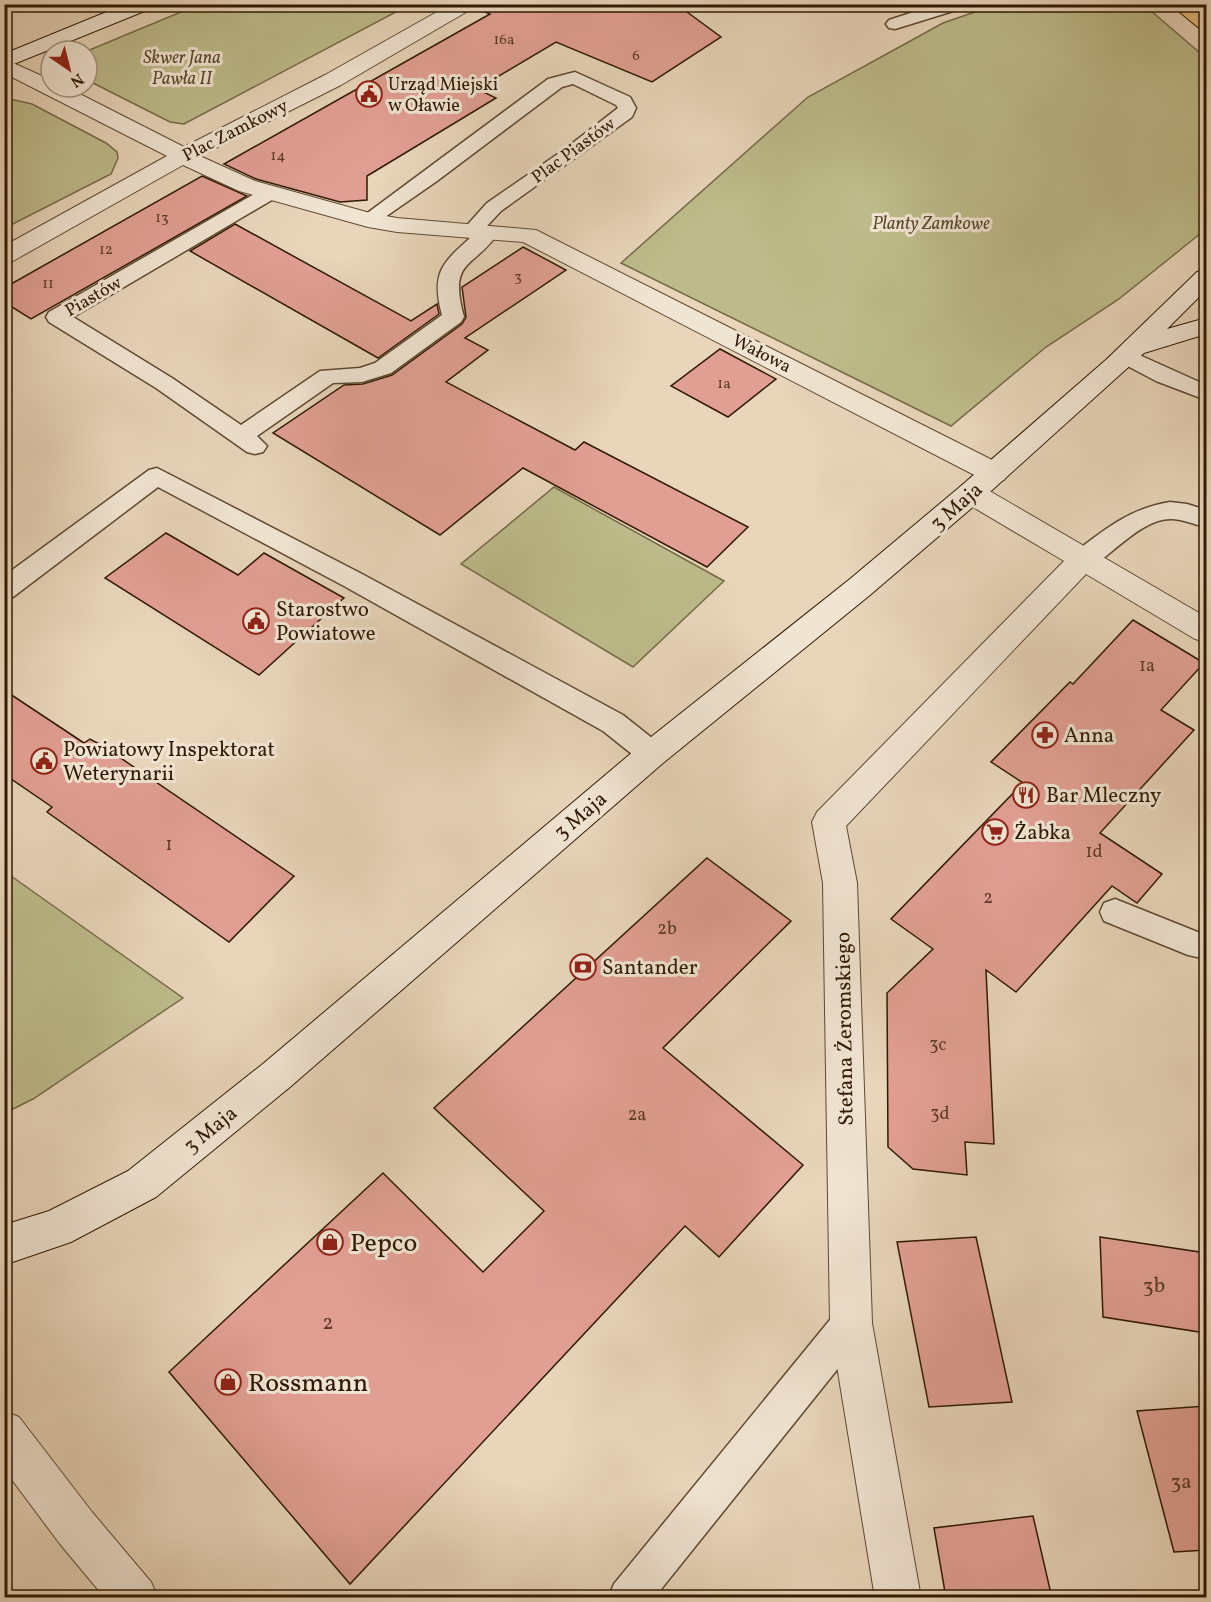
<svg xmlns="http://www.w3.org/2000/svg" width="1211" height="1602" font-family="Vollkorn,serif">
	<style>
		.green { fill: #bdbb8b; stroke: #766a47; stroke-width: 1.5 }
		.building { fill: #e19f93; stroke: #301a03; stroke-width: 1.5 }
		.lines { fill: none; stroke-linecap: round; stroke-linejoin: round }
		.lane-casing { stroke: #5e4931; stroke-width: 3 }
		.street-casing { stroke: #5e4931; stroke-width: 2 }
		.secondary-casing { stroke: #301a03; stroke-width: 2 }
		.primary-casing { stroke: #301a03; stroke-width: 2 }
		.lane { fill: #f0e4d2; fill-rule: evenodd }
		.street { fill: #f0e4d2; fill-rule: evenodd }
		.secondary { fill: #f0e4d2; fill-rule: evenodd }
		.primary { fill: #e4ba7d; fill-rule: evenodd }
		.labels { text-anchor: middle; stroke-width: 6; stroke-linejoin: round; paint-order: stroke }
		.far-number-label { font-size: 15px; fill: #5c3b27 }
		.far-park-label { font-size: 18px; font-style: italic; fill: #5a4a2c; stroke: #f0e4d2 }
		.far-poi-label { font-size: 18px; fill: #301a03; stroke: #f0e4d2; text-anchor: start }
		.far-street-label { font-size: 18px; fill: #301a03; stroke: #f0e4d2 }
		.number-label { font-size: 18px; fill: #5c3b27 }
		.street-label { font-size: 21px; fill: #301a03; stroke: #f0e4d2 }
		.poi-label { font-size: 21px; fill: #301a03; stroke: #f0e4d2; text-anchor: start }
		.near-number-label { font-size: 21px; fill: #5c3b27 }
		.near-poi-label { font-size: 26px; fill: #301a03; stroke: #f0e4d2; text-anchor: start }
	</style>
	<rect width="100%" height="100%" fill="#e8d5ba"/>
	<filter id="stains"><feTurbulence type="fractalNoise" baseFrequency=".00333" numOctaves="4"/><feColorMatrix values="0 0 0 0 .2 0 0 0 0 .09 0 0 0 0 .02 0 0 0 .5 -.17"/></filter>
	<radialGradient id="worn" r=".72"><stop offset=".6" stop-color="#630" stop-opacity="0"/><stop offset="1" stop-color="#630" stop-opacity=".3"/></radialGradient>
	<path class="green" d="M200,4H409V5L184,124L170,122L87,80V51Z
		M995,5H1144L1206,58V229L1119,299L1046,347L951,426L621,263L808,97L943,23Z
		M5,98L32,104L106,143L117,152L118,158L111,174L5,228Z
		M554,487L724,581L633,667L461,564Z
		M4,871L183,998L33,1099L5,1113Z"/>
	<path class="building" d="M478,4H676L721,37L652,82L556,42L477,89L496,98L367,176V200L340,202L256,179L224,164L490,14L476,8Z
		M202,176L247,196L31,319L4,302V288Z
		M235,224L411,321L437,304L439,314L378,358L190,251Z
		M523,247L566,270L465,338L488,350L446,382L575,450L584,442L748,527L707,567L523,468L440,535L273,433L344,385L363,384L392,375L462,324L466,317L462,287Z
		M720,349L776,379L728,417L671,386Z
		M166,533L238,575L264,553L344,598L259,675L105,578Z
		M1133,620L1204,663L1161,710L1194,730L1100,833L1162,874L1137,903L1112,886L1016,992L986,970L994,1144L965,1142L967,1175L913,1169L888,1147L887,993L933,949L891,919L1023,783L991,762L1070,682L1073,684Z
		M4,690L84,743L90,739L103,746L294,876L229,942L47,812L52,807L4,774Z
		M707,858L791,921L663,1048L803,1165L719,1257L685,1226L350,1584L169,1372L383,1173L483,1272L544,1211L434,1108Z
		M976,1237L1012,1402L929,1407L897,1242Z
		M1100,1237L1206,1253V1333L1103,1317Z
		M1206,1406V1550L1174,1552L1137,1411Z
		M1033,1516L1052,1598H946L934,1528Z"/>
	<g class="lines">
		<g class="lane-casing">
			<path id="lane" d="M938,4H965L963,8L895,29L889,28L886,24L889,20Z
				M575,72L630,97L636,108L632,117L501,211L487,226L496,228L499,232C473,270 448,258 464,317L461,322L391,373L362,382L333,383L257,436L267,446L263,452L255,454L247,452L156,388L49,322L46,317L49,312L263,189H277L280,193L277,197L73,317L172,378L241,425L320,371L360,368L375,363L442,315C431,274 441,264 470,238L464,236L461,232L487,203L565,149L618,108L616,105L573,84L562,87L437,181L375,224H361L358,220L548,79Z
				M1126,349L1206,385V400L1156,381L1118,361L1115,356L1118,351Z
				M157,468L362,574L623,715L662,746L666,754L662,762L652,765L642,762L603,731L344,586L158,487L13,597L4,599V576L149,470Z
				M1170,502L1187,504L1206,510V527C1195,525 1183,519 1171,519C1136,519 1103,568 1083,568C1080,568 1077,566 1074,565L1070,559L1074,553C1105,529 1131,508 1170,502Z
				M1115,899L1200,933H1206V959L1188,955L1104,921L1100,912L1104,903Z
				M851,1305L864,1310L869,1323L864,1336L654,1598H608L614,1584L838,1310Z"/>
		</g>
		<g class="street-casing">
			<path id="street" d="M451,4H476L473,8L341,85L200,156L255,181L370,213L397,218L536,230L1004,466L1008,473L1004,480L994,482L984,480L523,242L397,232L368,227L239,191L183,165L13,261L4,263V246L167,156L4,73V59L51,80V87H66L184,147L325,75Z
				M971,483L981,486L1206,617V642L1195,639L1086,574L846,826L857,883L872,1323L921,1598H875L830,1323L823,883L812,822L817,812L1064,561L961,500L957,493L961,486Z
				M4,1411L19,1417L92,1512L151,1582L158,1598H105L60,1544L4,1469Z"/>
		</g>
		<g class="secondary-casing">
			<path id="secondary" d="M126,4H155L152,8L4,68V54Z
				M1206,270V290L1167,329L1206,318V334L1144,353L981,500L870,595L663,763L290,1087L156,1197L71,1242L4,1265V1225L49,1211L128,1171L264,1063L641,745L850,579L961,486L1107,359L1197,272Z"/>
		</g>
		<g class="primary-casing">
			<path id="primary" d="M1170,4H1193L1206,15V30L1199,28Z"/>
		</g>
		<use href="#lane" class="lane"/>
		<use href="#street" class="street"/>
		<use href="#secondary" class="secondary"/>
		<use href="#primary" class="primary"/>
	</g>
	<defs>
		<g id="civic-ring" transform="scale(1.35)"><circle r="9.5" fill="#f0e4d2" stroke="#8f2418" stroke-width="1.5"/><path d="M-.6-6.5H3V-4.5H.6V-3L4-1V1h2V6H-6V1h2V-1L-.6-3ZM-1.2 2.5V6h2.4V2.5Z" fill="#8f2418"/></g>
		<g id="pharmacy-ring" transform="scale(1.35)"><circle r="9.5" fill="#f0e4d2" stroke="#8f2418" stroke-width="1.5"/><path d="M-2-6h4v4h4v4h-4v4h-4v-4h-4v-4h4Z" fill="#8f2418"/></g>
		<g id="restaurant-ring" transform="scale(1.35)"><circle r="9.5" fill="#f0e4d2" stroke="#8f2418" stroke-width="1.5"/><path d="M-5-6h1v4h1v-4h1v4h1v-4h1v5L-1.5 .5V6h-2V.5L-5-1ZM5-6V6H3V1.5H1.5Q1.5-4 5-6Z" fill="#8f2418"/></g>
		<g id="supermarket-ring" transform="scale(1.35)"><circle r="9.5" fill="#f0e4d2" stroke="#8f2418" stroke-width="1.5"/><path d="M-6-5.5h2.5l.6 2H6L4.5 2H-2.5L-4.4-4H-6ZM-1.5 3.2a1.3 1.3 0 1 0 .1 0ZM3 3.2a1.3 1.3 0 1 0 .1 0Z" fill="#8f2418"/></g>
		<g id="bank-ring" transform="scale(1.35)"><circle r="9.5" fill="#f0e4d2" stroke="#8f2418" stroke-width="1.5"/><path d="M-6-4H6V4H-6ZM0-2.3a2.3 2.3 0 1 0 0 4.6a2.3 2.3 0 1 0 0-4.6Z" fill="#8f2418"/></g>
		<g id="shop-ring" transform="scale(1.35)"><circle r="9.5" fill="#f0e4d2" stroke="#8f2418" stroke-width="1.5"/><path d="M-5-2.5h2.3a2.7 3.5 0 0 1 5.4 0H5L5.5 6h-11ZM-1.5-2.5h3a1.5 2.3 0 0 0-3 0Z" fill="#8f2418"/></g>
	</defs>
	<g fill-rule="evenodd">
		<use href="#civic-ring" x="369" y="94"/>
		<use href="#civic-ring" x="256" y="621"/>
		<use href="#pharmacy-ring" x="1045" y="735"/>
		<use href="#civic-ring" x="44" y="761"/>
		<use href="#restaurant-ring" x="1026" y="795"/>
		<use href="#supermarket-ring" x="995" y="832"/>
		<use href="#bank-ring" x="583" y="967"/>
		<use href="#shop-ring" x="330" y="1242"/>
		<use href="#shop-ring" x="228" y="1382"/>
	</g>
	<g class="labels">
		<g class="far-number-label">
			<text x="504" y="44">16a</text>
			<text x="636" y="60">6</text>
			<text x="278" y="160">14</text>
			<text x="162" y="222">13</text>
			<text x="106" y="254">12</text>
			<text x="518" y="281">3</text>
			<text x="48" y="288">11</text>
			<text x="724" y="388">1a</text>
		</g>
		<g class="far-park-label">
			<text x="182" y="63">Skwer Jana<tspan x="182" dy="21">Pawła II</tspan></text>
			<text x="931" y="229">Planty Zamkowe</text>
		</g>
		<g class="far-poi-label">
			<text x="388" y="90">Urząd Miejski<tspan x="388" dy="21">w Oławie</tspan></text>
		</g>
		<g class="far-street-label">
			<text transform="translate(235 130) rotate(-27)" y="6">Plac Zamkowy</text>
			<text transform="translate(573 150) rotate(-36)" y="6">Plac Piastów</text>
			<text transform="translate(93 296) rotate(-30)" y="6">Piastów</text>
			<text transform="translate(762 353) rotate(27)" y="6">Wałowa</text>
		</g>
		<g class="number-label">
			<text x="1147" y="671">1a</text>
			<text x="169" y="850">1</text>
			<text x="1094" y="857">1d</text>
			<text x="988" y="903">2</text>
			<text x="667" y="934">2b</text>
			<text x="938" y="1050">3c</text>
			<text x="940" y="1119">3d</text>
			<text x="637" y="1120">2a</text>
		</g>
		<g class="street-label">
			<text transform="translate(956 506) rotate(-41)" y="7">3 Maja</text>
			<text transform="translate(580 815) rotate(-40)" y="7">3 Maja</text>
			<text transform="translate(844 1029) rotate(-91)" y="7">Stefana Żeromskiego</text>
			<text transform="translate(210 1129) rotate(-39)" y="7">3 Maja</text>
		</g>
		<g class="poi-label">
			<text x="276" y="616">Starostwo<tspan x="276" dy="24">Powiatowe</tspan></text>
			<text x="1064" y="742">Anna</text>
			<text x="63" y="756">Powiatowy Inspektorat<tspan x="63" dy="24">Weterynarii</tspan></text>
			<text x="1046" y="802">Bar Mleczny</text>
			<text x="1014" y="839">Żabka</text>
			<text x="602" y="974">Santander</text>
		</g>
		<g class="near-number-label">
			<text x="1154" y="1292">3b</text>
			<text x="328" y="1329">2</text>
			<text x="1181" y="1488">3a</text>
		</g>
		<g class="near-poi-label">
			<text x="350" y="1251">Pepco</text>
			<text x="248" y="1391">Rossmann</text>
		</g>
	</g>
	<rect width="1211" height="1602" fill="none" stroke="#e8d5ba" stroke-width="24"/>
	<rect x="6" y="6" width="1199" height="1590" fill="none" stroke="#301a03" stroke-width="3"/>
	<rect x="12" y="12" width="1187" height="1578" fill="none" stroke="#301a03" stroke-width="1.5"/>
	<g transform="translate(69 69) rotate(145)"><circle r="28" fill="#f0e4d2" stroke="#a3937f" stroke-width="1.5"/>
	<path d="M0-4.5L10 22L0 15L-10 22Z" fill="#8f2418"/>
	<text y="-9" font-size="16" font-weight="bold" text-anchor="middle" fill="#301a03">N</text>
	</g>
	<rect width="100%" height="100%" filter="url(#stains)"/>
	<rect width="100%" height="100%" fill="url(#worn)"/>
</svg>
